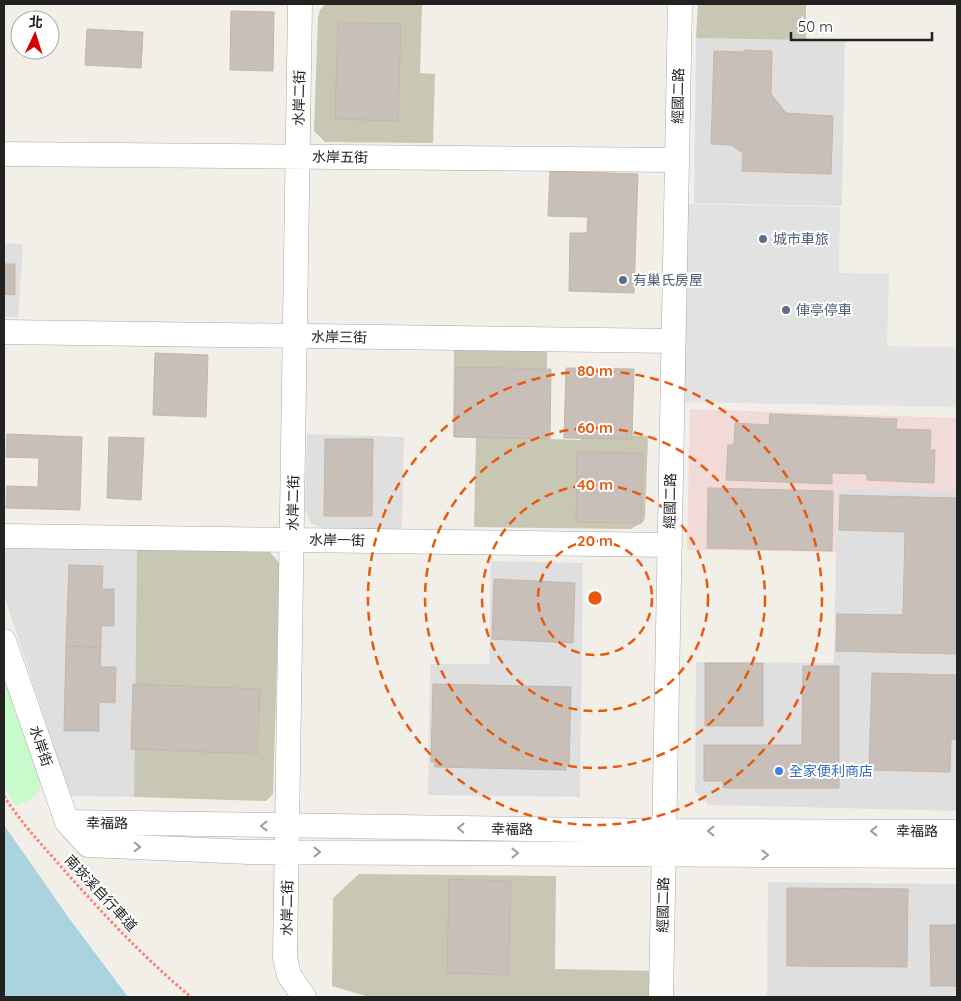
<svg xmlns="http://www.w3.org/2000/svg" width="961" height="1001" font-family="Quicksand,'Noto Sans TC',sans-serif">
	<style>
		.residential { fill: #e0dfdf }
		.commercial { fill: #f2dad9 }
		.construction { fill: #c7c7b4 }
		.park { fill: #c8facc }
		.parking { fill: #e2e2e2 }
		.water { fill: #aad3df }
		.building { fill: #c7bfb8; stroke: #c4b6ab }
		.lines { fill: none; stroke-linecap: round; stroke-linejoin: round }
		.minor-casing { stroke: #a9a9a9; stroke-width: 25 }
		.path { stroke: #fa8072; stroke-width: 3; stroke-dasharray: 2.5 2.5; stroke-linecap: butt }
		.minor { stroke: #fff; stroke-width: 24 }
		.oneway { stroke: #9c9c9c }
		.ring { fill: none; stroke: #e8590c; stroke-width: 2.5; stroke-dasharray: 9 6 }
		.service-dot { fill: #5c6f8a; stroke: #fff; stroke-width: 2 }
		.shop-dot { fill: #3f7fe0; stroke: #fff; stroke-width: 2 }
		.labels { text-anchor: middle; stroke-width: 4; stroke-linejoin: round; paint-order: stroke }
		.street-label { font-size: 14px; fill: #222; stroke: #fff }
		.service-label { font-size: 14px; fill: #4e5e75; stroke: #fff; text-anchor: start }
		.shop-label { font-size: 14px; fill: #366cbe; stroke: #fff; text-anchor: start }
		.centre { fill: #e8590c; stroke: #fff; stroke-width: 2.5 }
		.ring-label { font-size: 15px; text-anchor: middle; font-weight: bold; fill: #e8590c; stroke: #fff; stroke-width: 4; stroke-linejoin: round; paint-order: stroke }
	</style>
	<rect width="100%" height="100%" fill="#f2efe9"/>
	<path class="residential" d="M696,38L845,40L842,206L694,203Z
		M4,243L23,244L18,318L4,317Z
		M307,434L404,437L402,531L325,529L310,523L305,508Z
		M837,488L957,491V811L709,805L695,792L696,662L834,663Z
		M4,547L137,549L134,797L70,796L4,595Z
		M491,561L583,563L580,797L428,795L430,664H489Z
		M768,882L957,884V997H767Z"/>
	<path class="commercial" d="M690,409L957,418V491L837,488L836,552L687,550Z"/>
	<path class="construction" d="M326,4H422L420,73L435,74L433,143L325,142L314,131L318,17L320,10Z
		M698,4H806V40L696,38Z
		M454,347L547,348L546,439L581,440L582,433L648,436L645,518L643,522L631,529L474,527L476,437H453Z
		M137,549L269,551L280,564L273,794L266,801L134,797Z
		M359,874L556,876L555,969L656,971L655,997H369L332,986L333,898Z"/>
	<path class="park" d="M4,677L41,781C40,799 30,799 16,806L4,786Z"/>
	<path class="parking" d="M687,204L840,207L839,273L889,274L887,346L957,347V407L684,402Z"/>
	<path class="water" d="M4,825L71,921L128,997H4Z"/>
	<path class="building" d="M231,11L274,12L273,71L230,70Z
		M338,22L401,24L398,121L335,119Z
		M87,29L143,32L141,68L85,65Z
		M744,50L772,51L771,94L786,113L833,116L831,174L742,171L743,153L731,145L711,144L714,51L744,52Z
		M550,171L638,174L634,293L569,291L570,233H587L588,217L548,216Z
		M4,264H15V295L4,294Z
		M155,353L208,355L206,417L153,415Z
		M456,367L551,369L550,439L455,437Z
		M566,368L634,369L632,439L564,438Z
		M770,414L897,419L896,429L931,430L930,450H935L934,483L867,480V474L832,473V484L726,480L728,445H734L735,423L769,425Z
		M7,434L82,437L80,510L6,508L7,486L38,487L39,458L6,457Z
		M109,437L144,438L141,500L107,498Z
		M325,439H373L372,516H324Z
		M577,452L643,453L641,523L576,522Z
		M708,488L833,491L832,551L707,548Z
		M840,495L957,498V654L836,651L837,614L903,615L905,532L839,530Z
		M69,565L103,566L102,589H114V626H101V647L66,646Z
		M494,579L575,583L573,643L492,639Z
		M66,646L101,647L100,667H116L115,703L99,702V731H64Z
		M705,663H763V726H705Z
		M803,666H839V788H723V781H704V745H802Z
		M872,673L957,675V739H951L950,772L869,770Z
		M133,684L260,689L257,754L131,749Z
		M433,684L571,687L569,766H566V770L435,767V762H431Z
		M449,879L511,881L508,975L447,973Z
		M787,888L908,889L907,967L787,966Z
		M930,925H957V986H931Z"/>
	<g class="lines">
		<g class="minor-casing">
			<path id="minor" d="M300,4L285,958L289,975L304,997
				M4,154L677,160
				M4,332L673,341
				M4,536L670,545
				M4,641L67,822L88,845L249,852L957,856
				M67,822L664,831L957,832
				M661,997L680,4"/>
		</g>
		<path class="path" d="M4,796C21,823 43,846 64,870C104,915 145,959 191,997"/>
		<use href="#minor" class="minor"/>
	</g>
	<defs><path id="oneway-chevron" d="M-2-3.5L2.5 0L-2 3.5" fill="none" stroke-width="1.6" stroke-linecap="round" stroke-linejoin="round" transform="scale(1.25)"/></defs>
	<g class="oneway">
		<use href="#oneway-chevron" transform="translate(264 826) rotate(-180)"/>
		<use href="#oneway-chevron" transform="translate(461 828) rotate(-179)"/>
		<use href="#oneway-chevron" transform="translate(711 831) rotate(180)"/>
		<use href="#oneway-chevron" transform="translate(874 831) rotate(180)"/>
		<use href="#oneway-chevron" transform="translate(137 847) rotate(2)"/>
		<use href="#oneway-chevron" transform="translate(317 852)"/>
		<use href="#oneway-chevron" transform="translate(515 853)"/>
		<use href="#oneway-chevron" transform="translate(765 855)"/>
	</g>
	<g class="ring">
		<circle cx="595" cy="598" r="57"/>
		<circle cx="595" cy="598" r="113"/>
		<circle cx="595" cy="598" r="170"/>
		<circle cx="595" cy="598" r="227"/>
	</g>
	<g class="service-dot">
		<circle cx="763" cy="239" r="5"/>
		<circle cx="623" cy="280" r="5"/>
		<circle cx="786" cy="310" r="5"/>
	</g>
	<circle class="shop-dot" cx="779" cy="771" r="5"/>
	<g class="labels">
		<g class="street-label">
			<text transform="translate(678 96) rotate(-89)" y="5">經國二路</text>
			<text transform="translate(299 98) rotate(-89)" y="5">水岸二街</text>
			<text transform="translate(340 157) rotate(1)" y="5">水岸五街</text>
			<text transform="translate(339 337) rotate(1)" y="5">水岸三街</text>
			<text transform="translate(670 501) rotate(-89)" y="5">經國二路</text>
			<text transform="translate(293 503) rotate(-89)" y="5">水岸二街</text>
			<text transform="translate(337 540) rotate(1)" y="5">水岸一街</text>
			<text transform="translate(41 746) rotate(71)" y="5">水岸街</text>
			<text transform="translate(107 823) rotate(1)" y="5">幸福路</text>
			<text transform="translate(512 829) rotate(1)" y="5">幸福路</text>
			<text transform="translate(917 831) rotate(1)" y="5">幸福路</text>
			<text transform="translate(101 893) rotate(47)" y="5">南崁溪自行車道</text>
			<text transform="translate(663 905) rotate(-89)" y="5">經國二路</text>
			<text transform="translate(287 908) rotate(-89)" y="5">水岸二街</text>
		</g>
		<g class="service-label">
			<text x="773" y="244">城市車旅</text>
			<text x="633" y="285">有巢氏房屋</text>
			<text x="796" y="315">俥亭停車</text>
		</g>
		<g class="shop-label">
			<text x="789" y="776">全家便利商店</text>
		</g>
	</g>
	<circle cx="595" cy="598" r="8" class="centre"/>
	<g class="ring-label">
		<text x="595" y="376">80 m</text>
		<text x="595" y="433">60 m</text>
		<text x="595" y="490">40 m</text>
		<text x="595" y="546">20 m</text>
	</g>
	<rect width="961" height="1001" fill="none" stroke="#222222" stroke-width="10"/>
	<g transform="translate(35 35) rotate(4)"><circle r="24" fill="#ffffff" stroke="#a7a7a7"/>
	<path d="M0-4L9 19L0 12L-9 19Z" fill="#d40000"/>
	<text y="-8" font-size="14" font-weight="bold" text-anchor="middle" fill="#222222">北</text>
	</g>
	<path d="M791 32v8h141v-8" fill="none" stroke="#222222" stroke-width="2.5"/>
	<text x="798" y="32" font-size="15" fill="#222222" stroke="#ffffff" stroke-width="4" paint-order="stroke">50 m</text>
</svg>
